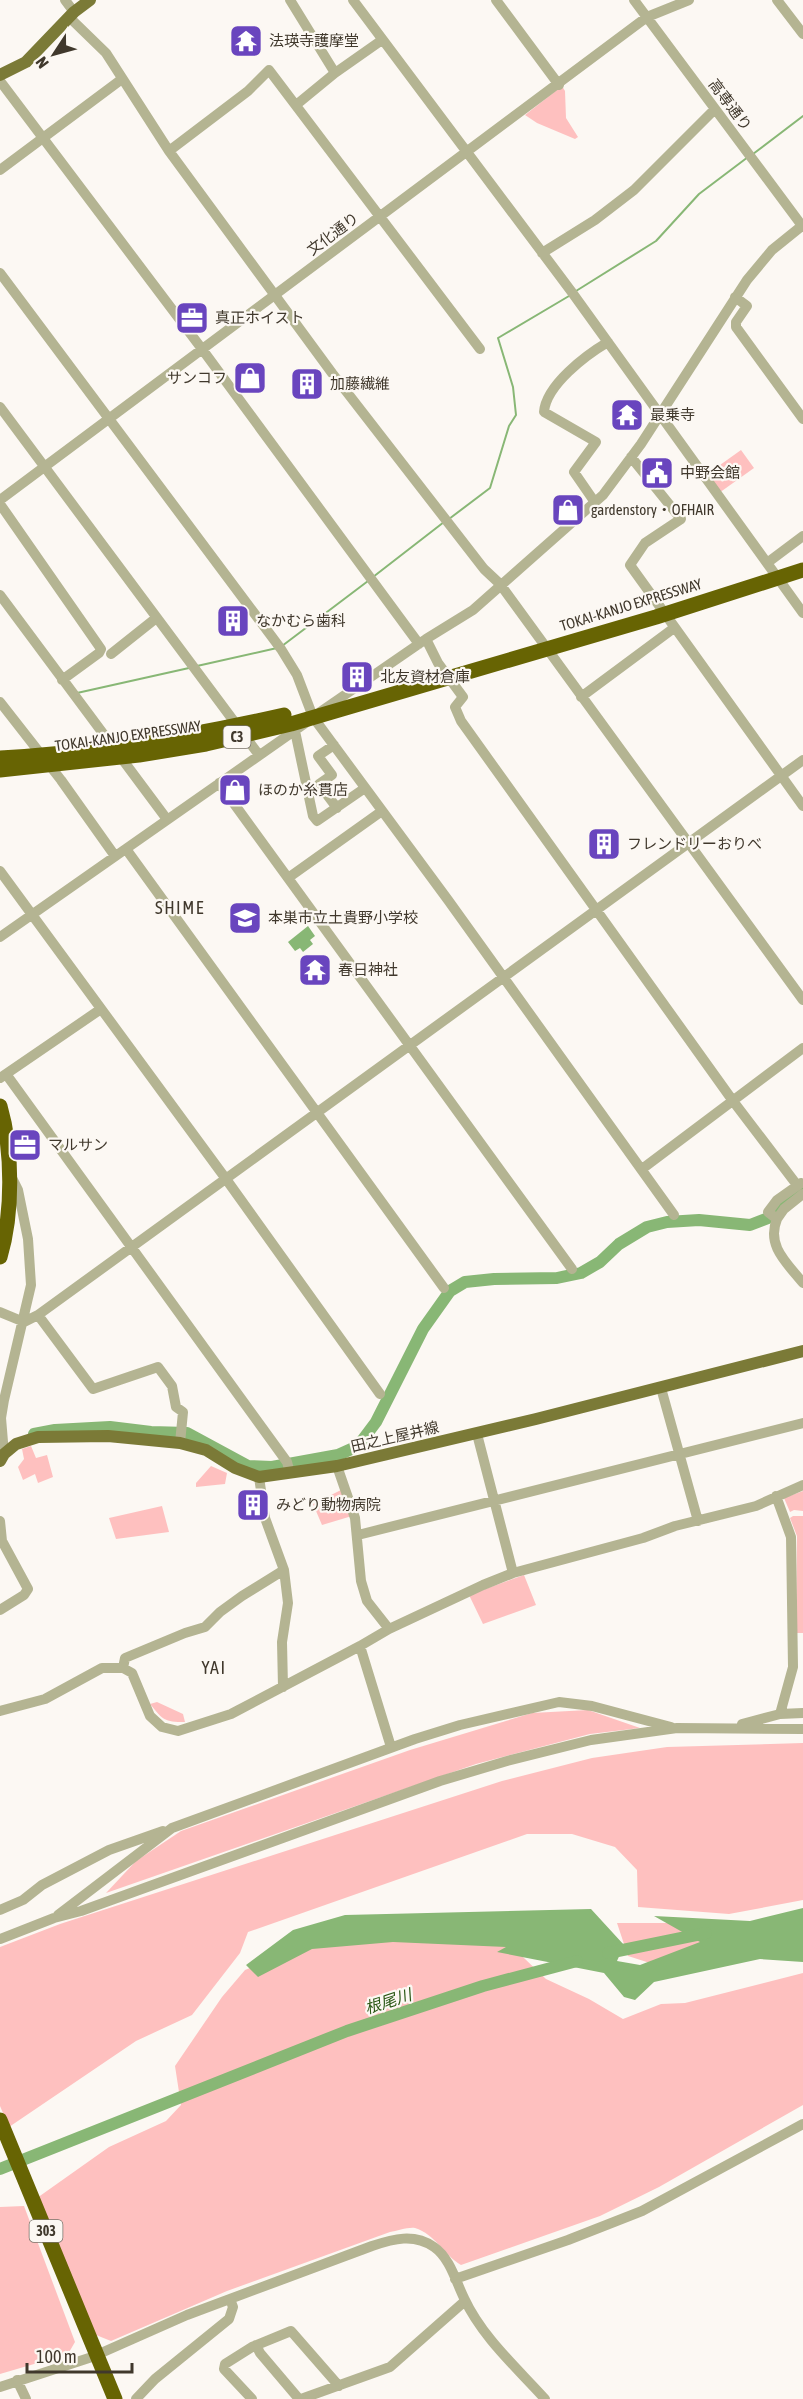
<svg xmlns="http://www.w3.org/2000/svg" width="803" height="2399" font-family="'Asap Condensed','Noto Sans JP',sans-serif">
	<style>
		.green { fill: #fec0bf }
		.water { fill: #88b775 }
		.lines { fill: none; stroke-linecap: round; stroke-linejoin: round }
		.stream { stroke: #88b775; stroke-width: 2 }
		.river { stroke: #88b775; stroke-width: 12 }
		.minor { stroke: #b4b492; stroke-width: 10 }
		.major { stroke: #7b7a37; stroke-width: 12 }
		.highway { stroke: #676403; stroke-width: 15 }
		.highway-bridge { stroke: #676403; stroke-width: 15 }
		.labels { text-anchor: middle; stroke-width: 4.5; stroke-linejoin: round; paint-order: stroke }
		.shield { fill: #fcf8f3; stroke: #787268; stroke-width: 1.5 }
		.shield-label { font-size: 14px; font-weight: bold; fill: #40382c }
		.poi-label { font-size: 15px; fill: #40382c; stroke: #fcf8f3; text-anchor: start }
		.street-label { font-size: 15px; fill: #40382c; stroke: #fcf8f3 }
		.water-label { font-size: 16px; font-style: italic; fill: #295613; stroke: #fcf8f3 }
		.quarter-label { font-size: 18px; letter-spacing: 1.5px; fill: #40382c; stroke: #fcf8f3 }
	</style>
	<rect width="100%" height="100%" fill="#fcf8f3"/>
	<path class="green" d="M562,86L565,91L566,118L578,137L575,139L537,123L525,115Z
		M741,450L754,468L719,493L706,475Z
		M31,1446L36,1458L47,1455L53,1477L38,1483L35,1474L23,1480L18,1467L24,1459L22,1449Z
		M211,1466L227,1473L225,1484L196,1487V1483Z
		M343,1489L352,1516L322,1525L313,1504Z
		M803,1491V1511L794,1510L790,1512L784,1498Z
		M162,1506L169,1532L116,1539L109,1518Z
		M793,1516H803V1633H796L797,1536L790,1518Z
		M524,1575L536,1605L483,1624L469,1595Z
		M157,1702L183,1714L185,1722C164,1722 163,1720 150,1704Z
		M588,1710L640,1728L590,1734L476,1764L106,1893L136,1861L181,1831L410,1750L532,1713Z
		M803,1743V1900L729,1914L638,1907L637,1870L615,1847L572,1834H527L248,1932L240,1953L192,2015L136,2041L9,2127L0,2106V1947L60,1924L502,1781L592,1758L667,1747Z
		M617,1923H707L774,1943L678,1972L628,1956Z
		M500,1935L546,1979L589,1999L623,2019L661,2004L685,2003L803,1973V2105L659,2187L600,2216L461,2265C444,2255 435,2234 415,2228C408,2227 397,2231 390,2232L227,2291L111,2341L96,2335L37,2198L109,2147L166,2121L181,2105L175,2066L222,1997L245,1970L324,1938Z
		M24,2206L75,2342L68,2354L0,2374V2207Z"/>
	<path class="water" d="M308,926L315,936L310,940L313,944L303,952L300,948L295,951L288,942Z
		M803,1908V1962L760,1959L654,1982L635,2000L624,1997L604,1973L497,1952L506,1947L393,1942L312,1949L258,1977L246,1965L293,1930L345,1915L591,1909L624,1945L617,1961L640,1965L700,1942L654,1916L750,1921Z"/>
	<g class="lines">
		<path class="stream" d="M753,154L803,116
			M576,291L656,241L699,194L748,157
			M449,519L490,488L509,426L516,415L513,387L498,338L569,296
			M373,577L444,522
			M282,646L368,581
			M197,666L277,648
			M77,693L189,668"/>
		<path class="river" d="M34,1434L55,1430L110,1427L151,1432L187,1433L248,1466L272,1467L338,1455L358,1446L376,1422L423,1329L450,1291L465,1282L494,1279L557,1278L581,1273L600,1262L619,1244L647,1227L667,1222L699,1220L750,1225L771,1217L799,1190
			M608,1953L706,1933
			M0,2169L347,2031L483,1986L577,1961"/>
		<path class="minor" d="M65,0L74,12
			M290,0L335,73
			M353,0L571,291L803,613
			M496,0L559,85
			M634,0L803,227
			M777,0L803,34
			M70,18L106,53L169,151L332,373L484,569L500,584L803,1000
			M0,81L202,349L419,644
			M296,105L335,73L382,40
			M169,151L248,91L269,70L480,349
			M0,170L122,79
			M542,253L595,220L634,190L715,109
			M0,273L281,649L297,675L313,717L448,900L674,1215
			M735,297L747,306L736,322V327L803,419
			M0,407L259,755
			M631,457L681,519L645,543L630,565L803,806
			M0,500L647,17L689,0
			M594,501L574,472L596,442L544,412C546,385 586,355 608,342
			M0,504L101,649L99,653L62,680
			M767,563L803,536
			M0,595L166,818
			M426,639L438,663L463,697L455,707L461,721L733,1101L797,1185
			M111,654L155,619
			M581,697L674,628
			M0,702L61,780L115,856
			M320,712L426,639L473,610L603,495L641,444L747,280L772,250L803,225
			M295,731L313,816L317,821L365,788
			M334,745L318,756L332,775L319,784L337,808
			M219,783L572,1269
			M126,849L444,1288
			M0,871L226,1179L380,1394
			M288,878L382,811
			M0,937L307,722
			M6,1074L287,1462L290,1473
			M0,1078L101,1009
			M642,1169L803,1048
			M801,1183L777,1200L768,1212L777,1219C766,1246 787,1263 803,1283
			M777,1219L784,1209L803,1194
			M0,1312L24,1322L38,1315L803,760
			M38,1315L93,1389L158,1367L172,1386L176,1407L183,1412L180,1443
			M661,1388L698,1521
			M477,1434L513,1573
			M4,1454L1,1418L4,1400L31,1285L28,1239L18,1190L11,1176
			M337,1466L355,1518L361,1581L367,1601L389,1629
			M259,1477L265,1518L284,1570L288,1603L282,1642L283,1687
			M776,1496L791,1537L793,1667L780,1714
			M0,1521L2,1541L28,1589L24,1595L0,1610
			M358,1535L803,1423
			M360,1646L391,1747
			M123,1668L125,1658L185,1633L205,1627L220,1612L242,1596L284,1570
			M0,1711L45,1699L102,1668H123L132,1673L150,1716L162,1727L178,1731L231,1714L360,1646L389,1629L483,1585L513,1573L643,1538L675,1526L756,1506L803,1485
			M742,1724L780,1714L803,1713
			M0,1910L23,1900L42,1885L109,1850L163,1831
			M58,1915L172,1828L415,1739L460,1725L559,1702L592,1706L671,1727
			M0,1939L54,1918L81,1911L440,1781L507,1761L591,1740L677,1728L803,1729
			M455,2279L568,2240L642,2211L803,2124
			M256,2345L260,2353L299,2399
			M17,2380L26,2399
			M0,2387L92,2357L187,2315L372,2246C393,2239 414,2233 434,2247C450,2258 456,2282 464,2298C482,2337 517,2368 545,2399
			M136,2399L155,2379L229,2319L233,2307L230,2299
			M252,2399L224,2369L225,2364L252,2347L291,2331L339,2386
			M301,2399L390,2367L465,2301"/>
		<path class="major" d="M0,75L26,62L74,12L90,0
			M0,1461L4,1454L16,1444L38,1437L108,1436L180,1443L206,1450L235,1468L259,1477L337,1466L536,1419L803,1351"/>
		<path class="highway" d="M0,1106C13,1151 13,1213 0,1257
			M0,2120L115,2399"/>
		<path class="highway-bridge" d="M0,758C95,753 191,736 284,715
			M0,770L139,755L206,744L291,724L656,617L803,570"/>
	</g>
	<defs>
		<g id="temple-square" transform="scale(1.725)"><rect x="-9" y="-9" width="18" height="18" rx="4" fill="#6945be" stroke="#fcf8f3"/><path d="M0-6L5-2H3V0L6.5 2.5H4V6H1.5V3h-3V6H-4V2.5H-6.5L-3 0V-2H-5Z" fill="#fff"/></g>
		<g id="office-square" transform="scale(1.725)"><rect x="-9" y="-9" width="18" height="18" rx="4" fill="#6945be" stroke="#fcf8f3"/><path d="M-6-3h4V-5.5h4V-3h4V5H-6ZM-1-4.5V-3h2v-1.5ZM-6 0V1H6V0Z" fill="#fff"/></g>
		<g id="shop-square" transform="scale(1.725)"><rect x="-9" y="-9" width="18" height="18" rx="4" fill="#6945be" stroke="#fcf8f3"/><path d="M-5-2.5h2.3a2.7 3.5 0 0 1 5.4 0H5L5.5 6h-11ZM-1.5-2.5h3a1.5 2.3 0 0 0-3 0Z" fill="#fff"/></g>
		<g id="building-square" transform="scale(1.725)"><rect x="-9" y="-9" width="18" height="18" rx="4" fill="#6945be" stroke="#fcf8f3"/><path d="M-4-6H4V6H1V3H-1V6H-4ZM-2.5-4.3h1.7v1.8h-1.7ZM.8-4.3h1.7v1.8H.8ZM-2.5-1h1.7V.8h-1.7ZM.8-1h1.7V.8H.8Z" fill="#fff"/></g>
		<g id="civic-square" transform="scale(1.725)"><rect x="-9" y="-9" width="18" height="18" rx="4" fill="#6945be" stroke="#fcf8f3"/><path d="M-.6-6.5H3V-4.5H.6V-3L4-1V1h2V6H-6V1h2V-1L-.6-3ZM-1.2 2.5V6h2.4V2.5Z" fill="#fff"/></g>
		<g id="school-square" transform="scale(1.725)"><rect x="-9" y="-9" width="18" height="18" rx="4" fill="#6945be" stroke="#fcf8f3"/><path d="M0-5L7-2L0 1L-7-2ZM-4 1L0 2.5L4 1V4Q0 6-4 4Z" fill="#fff"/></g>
	</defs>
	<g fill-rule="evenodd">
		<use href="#temple-square" x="246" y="41"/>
		<use href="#office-square" x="192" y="318"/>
		<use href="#shop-square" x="250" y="378"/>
		<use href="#building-square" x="307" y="384"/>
		<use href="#temple-square" x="627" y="415"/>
		<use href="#civic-square" x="657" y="473"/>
		<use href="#shop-square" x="568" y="510"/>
		<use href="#building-square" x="233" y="621"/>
		<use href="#building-square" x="357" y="677"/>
		<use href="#shop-square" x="235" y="790"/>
		<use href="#building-square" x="604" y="844"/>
		<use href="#school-square" x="245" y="918"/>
		<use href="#temple-square" x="315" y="970"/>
		<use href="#office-square" x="25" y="1145"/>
		<use href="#building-square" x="253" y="1505"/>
	</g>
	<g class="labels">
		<g class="shield">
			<rect x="223.5" y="726" width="27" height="22" rx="4.5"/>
			<rect x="29.5" y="2220" width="33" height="22" rx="4.5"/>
		</g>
		<g class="shield-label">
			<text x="237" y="742">C3</text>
			<text x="46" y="2236">303</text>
		</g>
		<g class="poi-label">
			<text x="269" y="46">法瑛寺護摩堂</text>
			<text x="215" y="323">真正ホイスト</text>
			<text x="227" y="383" text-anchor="end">サンコフ</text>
			<text x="330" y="389">加藤繊維</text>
			<text x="650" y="420">最乗寺</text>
			<text x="680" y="478">中野会館</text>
			<text x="591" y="515">gardenstory・OFHAIR</text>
			<text x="256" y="626">なかむら歯科</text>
			<text x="380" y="682">北友資材倉庫</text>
			<text x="258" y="795">ほのか糸貫店</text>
			<text x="627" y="849">フレンドリーおりべ</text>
			<text x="268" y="923">本巣市立土貴野小学校</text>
			<text x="338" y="975">春日神社</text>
			<text x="48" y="1150">マルサン</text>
			<text x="276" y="1510">みどり動物病院</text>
		</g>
		<g class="street-label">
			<text transform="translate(730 105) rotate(53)" y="5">高専通り</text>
			<text transform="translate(333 234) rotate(-37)" y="5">文化通り</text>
			<text transform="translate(631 605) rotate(-17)" y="5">TOKAI-KANJO EXPRESSWAY</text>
			<text transform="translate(128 736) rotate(-8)" y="5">TOKAI-KANJO EXPRESSWAY</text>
			<text transform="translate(395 1437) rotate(-13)" y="5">田之上屋井線</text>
		</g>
		<g class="water-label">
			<text transform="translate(388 2001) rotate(-18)" y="6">根尾川</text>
		</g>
		<g class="quarter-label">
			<text x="180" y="914">SHIME</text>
			<text x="214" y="1674">YAI</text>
		</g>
	</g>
	<g transform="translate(54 54) rotate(234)" stroke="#fcf8f3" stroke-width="4.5" paint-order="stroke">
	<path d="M0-4.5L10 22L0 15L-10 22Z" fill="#40382c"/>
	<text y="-9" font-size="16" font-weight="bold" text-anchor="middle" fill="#40382c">N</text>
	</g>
	<path d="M27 2363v9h105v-9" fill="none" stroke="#40382c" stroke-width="3"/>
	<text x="36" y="2363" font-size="18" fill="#40382c" stroke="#fcf8f3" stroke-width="4.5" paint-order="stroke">100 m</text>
</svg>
